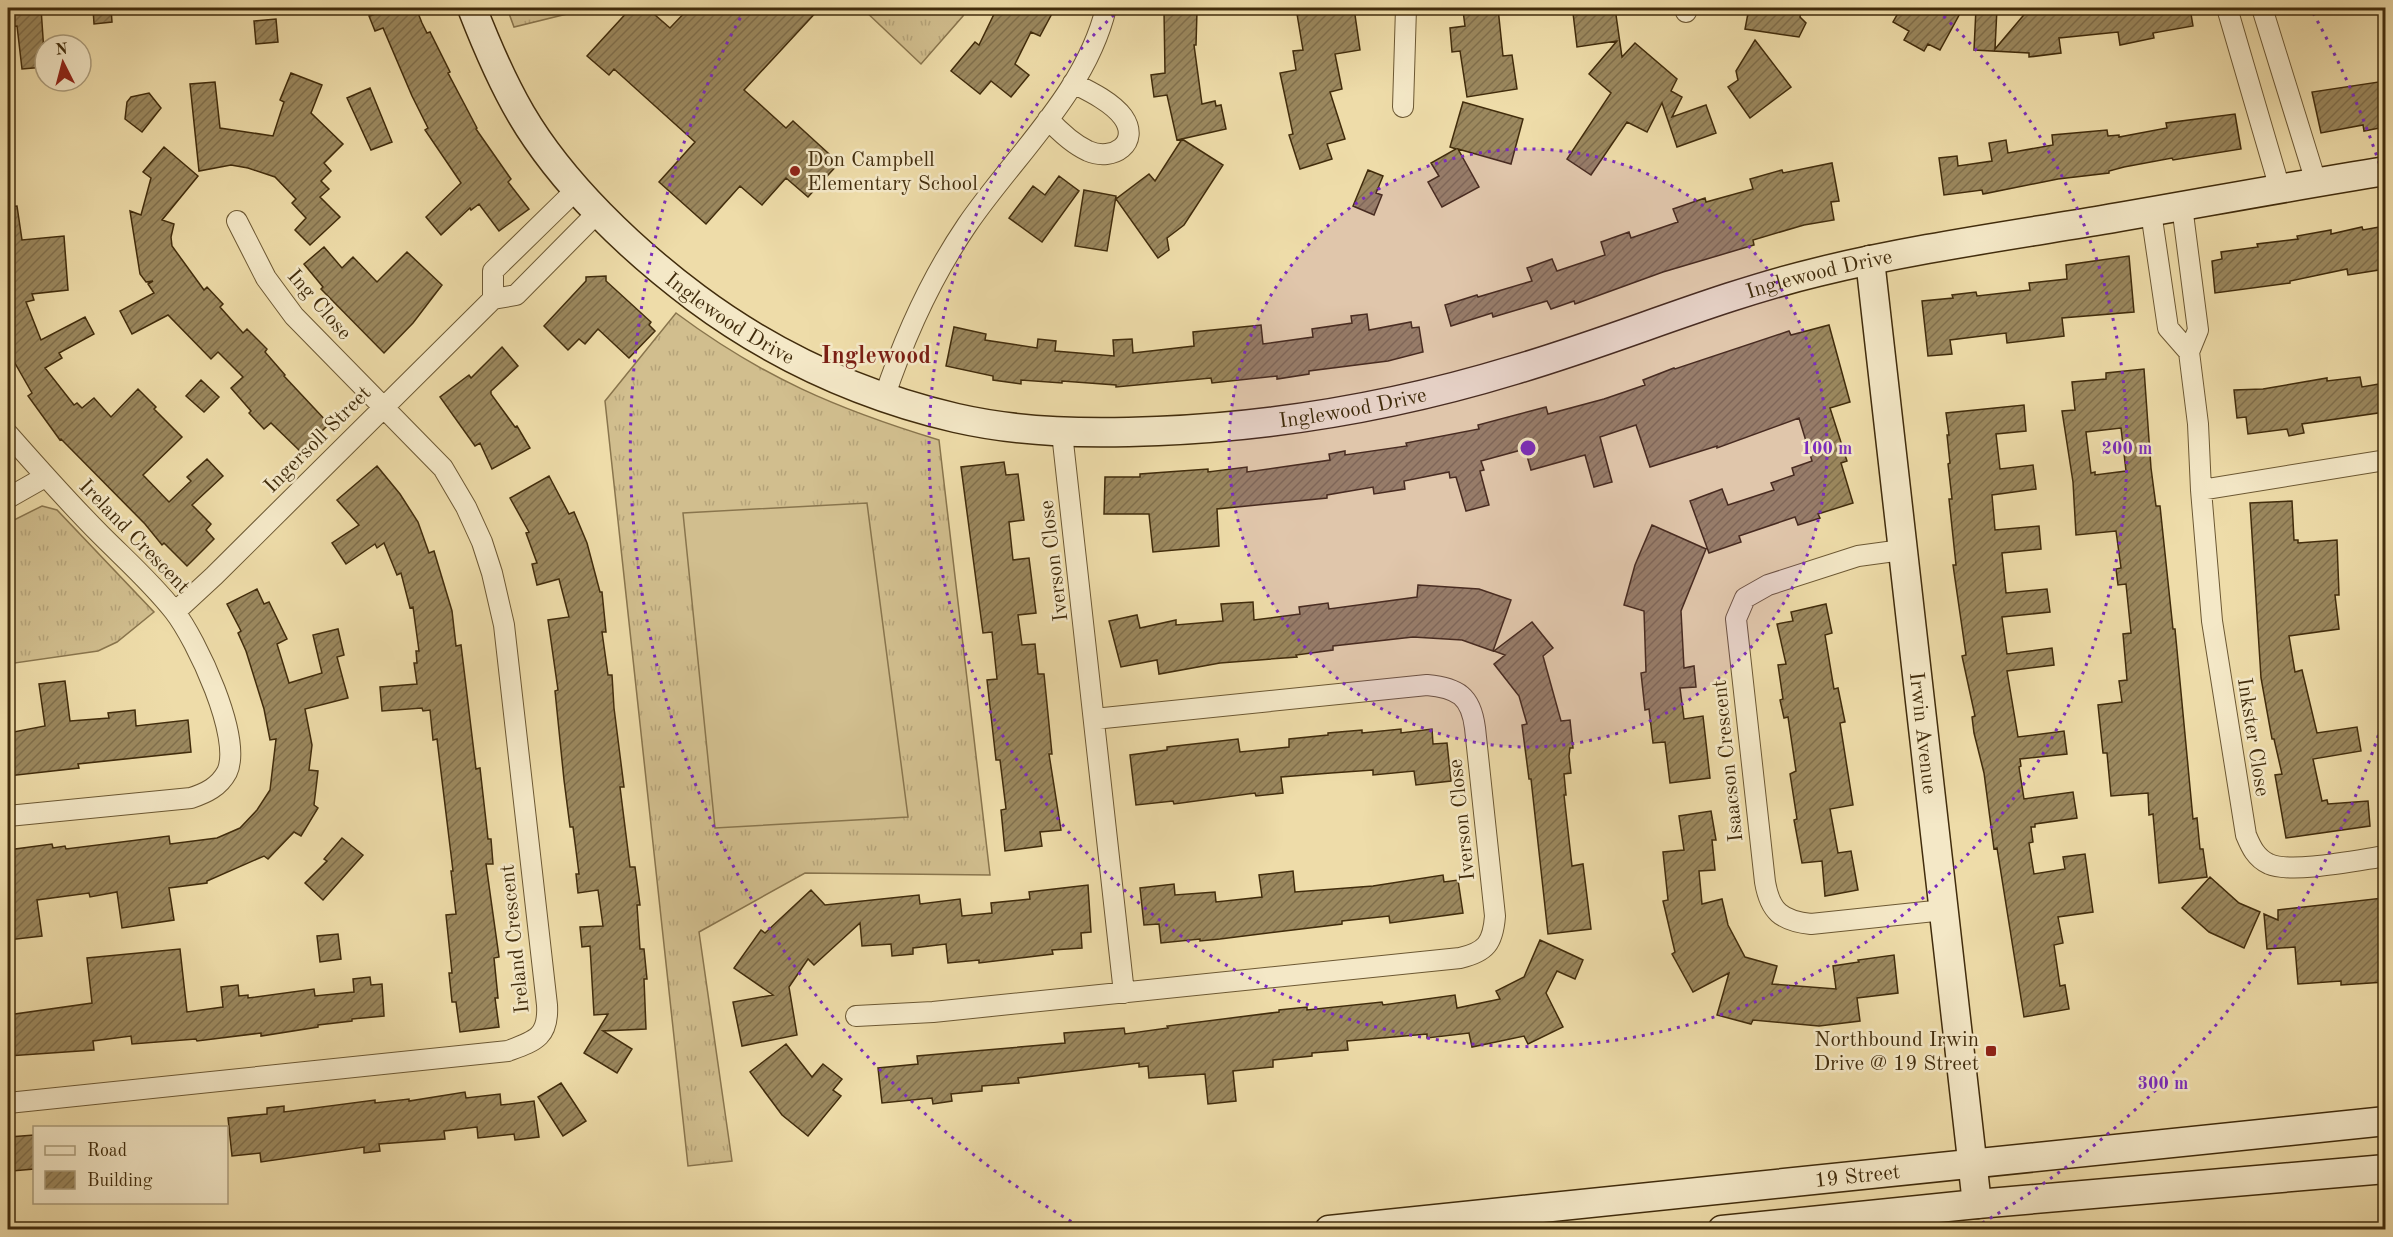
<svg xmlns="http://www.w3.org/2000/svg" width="2393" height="1237" font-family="'Old Standard TT',serif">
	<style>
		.grass { fill: url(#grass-tufts); stroke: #89754d; stroke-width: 1.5 }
		.garden { fill: #d1be8e; stroke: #89754d; stroke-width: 1.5 }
		.building { fill: url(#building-hatch); stroke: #412c0c; stroke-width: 1.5; fill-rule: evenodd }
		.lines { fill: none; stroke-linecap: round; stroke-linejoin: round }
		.street-casing { stroke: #6c5833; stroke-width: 22 }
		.secondary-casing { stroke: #412c0c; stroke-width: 31 }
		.street { stroke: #f4e8c7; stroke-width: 20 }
		.secondary { stroke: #f4e8c7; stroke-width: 28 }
		.ring { fill: none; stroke: #7b2cbf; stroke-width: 3; stroke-dasharray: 3 6 }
		.poi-dot { fill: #8f2418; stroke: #f4e8c7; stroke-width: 2 }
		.labels { text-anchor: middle; stroke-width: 5; stroke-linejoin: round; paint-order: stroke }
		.poi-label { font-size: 21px; fill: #412c0c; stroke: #f4e8c7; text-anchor: start }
		.street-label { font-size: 21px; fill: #412c0c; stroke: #f4e8c7 }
		.quarter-label { font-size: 24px; font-weight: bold; fill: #7a1f14; stroke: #f4e8c7 }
		.centre { fill: #7b2cbf; stroke: #f4e8c7; stroke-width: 3 }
		.ring-label { font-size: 18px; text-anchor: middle; font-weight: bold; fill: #7b2cbf; stroke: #f4e8c7; stroke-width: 5; stroke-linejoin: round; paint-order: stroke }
	</style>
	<defs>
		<pattern id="grass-tufts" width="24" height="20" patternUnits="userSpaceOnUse" patternTransform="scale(1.5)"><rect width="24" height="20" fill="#d1be8e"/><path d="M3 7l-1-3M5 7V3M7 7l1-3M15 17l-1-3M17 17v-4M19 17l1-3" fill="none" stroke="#b5a379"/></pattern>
		<pattern id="building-hatch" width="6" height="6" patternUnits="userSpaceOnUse" patternTransform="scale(1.5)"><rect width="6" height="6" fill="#9b885e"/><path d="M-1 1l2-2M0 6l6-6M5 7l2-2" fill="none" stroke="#806f4c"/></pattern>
	</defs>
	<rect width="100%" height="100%" fill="#eedca9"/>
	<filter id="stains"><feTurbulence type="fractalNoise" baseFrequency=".00333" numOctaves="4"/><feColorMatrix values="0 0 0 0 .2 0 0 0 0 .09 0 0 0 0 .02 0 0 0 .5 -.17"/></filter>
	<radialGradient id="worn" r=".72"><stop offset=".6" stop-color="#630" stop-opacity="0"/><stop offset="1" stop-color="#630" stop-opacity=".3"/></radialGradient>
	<path class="grass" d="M507,8H586L583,10L514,27Z
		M862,8H967L963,16L921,64Z
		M676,313C762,377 837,409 939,440L990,875L805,873L699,932L732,1161L688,1166L605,401Z
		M42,506L57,510L154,612L117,642L98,651L8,664V523Z"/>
	<path class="garden" d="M867,503L908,817L715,828L683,513Z"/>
	<path class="building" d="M8,8H41L45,67L22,69L17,26L8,27Z
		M93,8H111L112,22L94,24Z
		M377,8H416L422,23L427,33L430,32L450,72L448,73L477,128L476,129L511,179L508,182L529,209L499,231L479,204L471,210L470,208L441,235L426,217L461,183L425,130L428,128L412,96L383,28L375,31L369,16L379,13Z
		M631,8H647L670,28L689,8H820L744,90L786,128L793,121L839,163L808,197L786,178L762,205L740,186L706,224L659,182L695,142L614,69L609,75L587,56Z
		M997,8H1055L1040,36L1031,32L1015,64L1029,75L1011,97L991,81L980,94L951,71L975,42L979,45Z
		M1296,8H1354L1360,50L1335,54L1342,89L1330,92L1345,139L1327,144L1332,159L1300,169L1289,135L1293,134L1280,73L1296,70L1293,51L1303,50Z
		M1498,8L1503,56L1512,55L1517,89L1467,97L1460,51L1452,52L1450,28L1465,26L1463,11Z
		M1615,8L1622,57L1635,43L1677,79L1671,91L1682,97L1672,117L1706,105L1716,133L1677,147L1662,103L1647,132L1627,122L1591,175L1567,159L1611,93L1589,74L1617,41L1577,47L1573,13Z
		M1749,8H1802L1800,17L1806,23L1799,37L1745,29Z
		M1901,8H1963L1940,50L1928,44L1924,51L1904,40L1909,31L1893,22Z
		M1976,8H1997L1995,49L2028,10L2047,8H2190L2193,26L2153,33L2154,38L2120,45L2118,32L2059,38L2061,53L2029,57V53L1974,50Z
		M1164,11H1197L1196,45H1194L1202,104L1215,101L1216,106L1221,105L1226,129L1177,140L1167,95L1154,97L1151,75L1165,73Z
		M276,19L278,42L256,44L254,21Z
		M1755,40L1791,87L1750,118L1728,87L1738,80L1736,71Z
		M291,73L322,85L311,113L343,144L324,163L331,171L321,181L329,189L320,197L340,217L310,245L295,230L306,218L292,203L296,199L275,177L248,168L231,165L199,171L190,84L215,82L220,128L273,136L284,102L280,100Z
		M2385,81V127L2364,131L2363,125L2321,133L2312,92Z
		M370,88L392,142L371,150L347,98Z
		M149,93L161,108L142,132L125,119L127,102L131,97Z
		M1463,102L1523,119L1511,164L1458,149L1479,187L1442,207L1428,182L1439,176L1431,163L1456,149L1450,147Z
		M2235,114L2241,149L2173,160L2172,158L2124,167L2109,171V173L2058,179L1983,194L1982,190L1944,195L1939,158L1957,156L1958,166L1992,161L1989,143L2006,140L2008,153L2053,145L2052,135L2107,130L2108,136L2119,135V137L2167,128L2166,123Z
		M1182,139L1223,165L1184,225L1167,238L1169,250L1158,258L1116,199L1149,174L1155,181Z
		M164,147L198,176L162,220L174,224L171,237L172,246L204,290L207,287L223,304L220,307L243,333L247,329L267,349L265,352L285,375L284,376L329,424L301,452L271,423L264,429L249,413L251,411L231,388L243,377L218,352L211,359L168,315L132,334L120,311L154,293L148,284L153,281L146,282L140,274L130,211L141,215L151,178L143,172Z
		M1832,163L1839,201L1831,202L1834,220L1804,225L1753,240L1754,245L1663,272L1575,304L1574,301L1551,309L1547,301L1493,317L1492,313L1451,326L1445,305L1477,295L1478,297L1532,281L1527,268L1552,259L1557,271L1605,255L1601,242L1629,232L1631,238L1678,222L1673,209L1705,198L1706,202L1753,189L1750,179L1782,170L1783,173Z
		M1368,170L1383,176L1376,193L1382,195L1374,215L1353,206Z
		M1059,176L1079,191L1042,242L1009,218L1033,186L1045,195Z
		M1084,190L1116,196L1107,251L1075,246Z
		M17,206L22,240L64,236L68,290L32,294L34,300L26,302L41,340L85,317L94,334L59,353L62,358L45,368L74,405L77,403L82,408L94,398L111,417L138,389L156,407L154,409L182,437L143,475L169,502L191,481L187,477L207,459L223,476L192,505L211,524L206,530L214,539L187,566L164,543L162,545L145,524L61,439L60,440L28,396L32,393L8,351V207Z
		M2385,226V269L2348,275L2347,269L2290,281V283L2215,293L2212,261L2222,259L2221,252L2258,247L2257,244L2298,239L2297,236L2331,230V234L2362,227L2363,230Z
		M324,247L342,268L353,257L377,282L407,252L442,285L413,323L384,353L321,289L323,287L304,264Z
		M2129,256L2134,312L2062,318L2064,336L2007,343L2006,333L1950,340L1952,354L1928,356L1922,301L1953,298L1952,295L1976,292L1977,296L2030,290L2029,283L2067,279L2066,265Z
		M606,276V281L651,322L649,325L655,331L629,358L598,329L585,344L579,339L568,350L544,326L586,281V277Z
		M1367,314L1369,330L1411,322L1412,328L1419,327L1423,352L1388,361L1309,371V374L1277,379V376L1212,383L1211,378L1116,387V385L1062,381V383L1021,380V384L993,380V376L946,366L954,327L986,334L985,340L1037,348L1038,339L1056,341L1055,351L1114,356L1113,340L1132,339L1133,353L1194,346L1193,332L1261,325L1263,344L1313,337L1312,329L1352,323L1351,316Z
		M1829,325L1850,402L1830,408L1847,461L1841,463L1853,503L1818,514L1820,518L1798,525L1795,517L1739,536L1741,542L1709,553L1690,501L1722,489L1728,505L1774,490L1771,483L1794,475L1792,468L1812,461L1799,418L1717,448V446L1650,467L1636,425L1600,437L1612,482L1594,487L1585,455L1531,470L1525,449L1481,461L1484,470L1480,471L1489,505L1466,511L1456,477L1450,478L1449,472L1404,481L1405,489L1374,494L1373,487L1327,495V498L1217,509L1219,546L1153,552L1149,514H1104L1105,477H1140V474L1208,469V472L1247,467V472L1330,460L1329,454L1345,451V455L1407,446L1406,443L1479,429L1478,425L1546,407L1548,414L1604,399L1645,385L1643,380L1674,368L1675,369L1789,331L1791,335Z
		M502,347L518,366L491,391V394L515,427L517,426L530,448L492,469L480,443L475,446L440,397L469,375L471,378Z
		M2144,369L2151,468L2156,506H2160L2173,629H2175L2193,819L2197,818L2200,849H2203L2207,877L2159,883L2153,814L2149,815L2148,793L2111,796L2107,753H2103L2098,705L2122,702L2119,681L2127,680L2123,634L2131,633L2126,584L2118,585L2116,569L2121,568L2116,531L2076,535L2073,482L2062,411L2075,410L2072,382L2106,379V373ZM2121,428L2126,471L2095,475V472L2091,473L2086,432Z
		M2360,377L2362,387L2385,383V412L2302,424L2304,433L2289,436L2287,429L2248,434L2246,417L2237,418L2234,390L2263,389L2327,378V381Z
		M201,380L219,397L204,412L186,396Z
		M2024,405L2026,431L1996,434L2000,469L2033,465L2036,489L1992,495L1995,530L2039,526L2041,549L2002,553L2006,593L2047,589L2050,612L2002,617L2007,654L2052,648L2054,665L2007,671L2018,737L2064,731L2067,754L2020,759L2021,766L2019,767L2024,799L2073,792L2077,818L2035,824V827H2031L2033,842L2029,843L2034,874L2065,869L2063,857L2085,854L2093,912L2058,917L2063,943L2054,945L2060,986L2065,985L2069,1009L2024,1017L1997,848L1994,849L1984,773L1974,733L1972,717L1975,716L1962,656L1966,655L1953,565H1956L1949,499H1952L1948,464L1950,463L1947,435H1949L1946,413Z
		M1004,462L1006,475L1018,474L1024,520L1009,522L1013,560L1029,558L1036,613L1018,615L1022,645L1035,644L1038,674H1044L1052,754H1049L1061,830L1040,832L1042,846L1005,851L1001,810L1006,809L1000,760H996L987,680L997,679L992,632L983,633L961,467Z
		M377,466L400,494L418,522L429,553L434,551L452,611L456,646L461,645L476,769L480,768L488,839H491L493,864H486L499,957L494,958L498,998H495L499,1027L460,1032L456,1002H452L449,973H452L446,915L456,914L451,871H453L437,739L433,740L430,710L423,711L422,708L382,711L380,687L417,684L414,663H417L416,651H419L413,607L410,608L401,573L397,575L384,543L377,548L375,544L346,564L332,543L359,525L337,500Z
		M549,476L569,514L574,512L587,543L600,592H602L606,632H602L608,675H612L614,708L624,787H620L630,867H635L640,905H637L640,949H644L647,979H644L646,1029L603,1031L632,1049L617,1073L584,1053L608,1014L594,1015L590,946L582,947L580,927L603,926L598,890L578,893L576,874H579L573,827H570L564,780L555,691L558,690L548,620L569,617L559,579L537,585L532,564L537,563L526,533L529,532L510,498Z
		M2292,501L2294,540H2298V543L2337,540L2338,568L2339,595H2335L2339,629L2289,636L2295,672L2302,670L2317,733L2357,727L2361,751L2313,759L2322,801L2327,800L2328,804L2368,801L2370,826L2286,838L2275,775L2282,774L2274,739H2272L2261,678L2250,503Z
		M1652,525L1706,549L1681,611L1684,668L1694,666L1696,687L1680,688L1684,719L1703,716L1710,778L1670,783L1665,742L1653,743L1649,709L1645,710L1641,673L1646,672L1644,611L1624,605L1635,565Z
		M1418,585L1479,589L1511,600L1493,651L1462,640L1413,637L1333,646V650L1296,655L1297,657L1220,663L1159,674L1157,660L1121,667L1109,621L1137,615L1140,628L1176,620V625L1223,621L1221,604L1253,602L1254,620L1300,614L1299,607L1328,603L1329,609L1417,597Z
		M257,589L264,604L269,602L287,639L277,644L289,683L322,673L313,635L338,629L344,655L337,657L348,698L305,709L312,745L309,770L318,771L314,805L318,808L301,836L294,832L268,859L264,856L207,881V883L169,888L174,920L122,928L117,892L90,897L89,893L37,900L42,936L8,940V850L52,844L53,848L65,846L66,849L169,836L170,844L217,838L240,828L257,810L270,790L276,739L270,740L264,709L246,651L238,633L241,631L227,604Z
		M1826,604L1832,633L1825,635L1834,689L1838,688L1845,722L1840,723L1853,805L1830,809L1838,853L1851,851L1858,890L1825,896L1822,861L1802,863L1794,820L1797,819L1790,774L1796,771L1788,717L1784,718L1780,700L1783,699L1778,665L1786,664L1777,624L1793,621L1791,612Z
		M1532,622L1553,648L1543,656L1561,721L1570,720L1573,748H1570L1569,756L1571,773L1564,774L1566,795H1564L1572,866L1583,864L1591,929L1548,934L1531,779H1529L1522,725L1527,724L1519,696L1494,664L1505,655L1494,651Z
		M65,681L70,721L109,718L108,713L135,710L136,726L188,720L191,752L78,764L79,768L8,776V733L45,726L39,684Z
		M1401,729V733L1432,729L1433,744L1447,743L1451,781L1416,785L1414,771L1373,775V770L1331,773L1281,777L1283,793L1256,796L1255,793L1174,804L1173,801L1136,805L1130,755L1167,750V747L1238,739L1240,752L1289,747V739L1328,735V733L1362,730V733Z
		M1711,811L1716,840H1712L1715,870L1699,871L1702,904L1722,899L1728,925L1745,957L1777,966L1772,984L1836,989L1833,966L1859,962L1858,960L1894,955L1898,993L1857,998L1860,1021L1819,1026L1753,1020L1751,1024L1717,1015L1729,973L1693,992L1672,954L1675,952L1663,901L1668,900L1663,852L1684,850L1679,816Z
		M342,838L363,855L323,900L305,883L327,861L324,859Z
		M1293,871L1295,892L1373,886L1443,875L1444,882L1458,880L1463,913L1390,923L1389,916L1342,921V924L1220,939L1200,941V939L1161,943L1159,924L1144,925L1140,888L1174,884L1175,895L1215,892L1216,902L1262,897L1259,875Z
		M2210,877L2239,903L2260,912L2244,948L2209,932L2182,908Z
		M1088,885L1091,932L1081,933L1082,948L1052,950L1053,954L979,963V960L948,963L946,944L913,948V954L892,956L891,944L862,946L860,923L814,965L808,959L789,987L797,1035L742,1046L733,1002L773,995L734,968L761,930L765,933L811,890L825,905L919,895L920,904L960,899L962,916L992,913L991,903L1030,899L1029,892Z
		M2383,898L2385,916V982L2341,985V981L2298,984L2295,947L2267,949L2264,914L2278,920V910Z
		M338,934L341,959L320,962L317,936Z
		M1540,940L1583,960L1575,979L1557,971L1546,993L1563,1027L1528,1044L1524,1036L1472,1047L1469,1033L1427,1038V1034L1347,1041L1348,1050L1312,1053V1056L1273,1060V1067L1233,1071L1236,1101L1208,1104L1205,1074L1149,1078L1148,1066L1139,1067V1063L1018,1078L1019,1083L982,1086V1091L951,1094L952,1101L933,1104L932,1098L882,1103L878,1068L918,1064L917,1056L1065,1043L1064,1033L1124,1028L1125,1034L1168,1028L1167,1026L1279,1012V1010L1307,1007V1010L1382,1002L1383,1005L1455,995L1457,1008L1500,999L1496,991L1524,977Z
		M180,949L187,1012L223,1007L221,987L238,985L239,996L248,995V998L314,989L315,996L354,992L353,979L370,977L371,985L382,984L384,1016L352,1019V1021L318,1025V1027L261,1036V1033L197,1041L196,1039L132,1044L131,1036L93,1041L94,1050L8,1056V1015L92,1003L87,958Z
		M786,1044L812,1077L823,1064L842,1079L833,1090L841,1096L808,1136L782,1115L750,1072Z
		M561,1083L586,1121L563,1136L538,1097Z
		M465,1092L466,1098L500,1094L501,1105L534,1101L539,1137L515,1140L514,1134L478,1138L477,1127L444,1131L445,1139L379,1144L380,1151L364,1153V1147L261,1162L260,1153L232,1156L228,1118L267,1114V1108L284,1106V1112L375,1100V1103L409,1099V1101Z
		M34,1135V1169L12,1171L9,1137Z"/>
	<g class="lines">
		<g class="street-casing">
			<path id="street" d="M1686,8V12
				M2227,8L2280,189
				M2262,8L2316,182
				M1403,107L1406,8
				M1048,119C1059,131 1073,144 1088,151C1113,162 1141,143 1123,117C1112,102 1089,91 1073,83
				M2182,206L2198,330L2189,352L2198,424L2201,490L2212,621L2246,835C2251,847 2256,858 2269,864C2292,874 2358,860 2386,856
				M2151,212L2168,328L2189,352
				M493,299V271L578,188
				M884,398C904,338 931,278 967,225C1014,156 1086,92 1106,8
				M1062,433L1124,993
				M8,434C38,468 69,503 101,535C126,560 152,583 174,611C196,639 243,738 227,772C219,787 206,793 191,798L8,816
				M2201,490L2386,460
				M8,498L45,477
				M1902,550L1858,556L1768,585L1745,598L1736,619L1765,882C1770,911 1781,921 1811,924L1944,910
				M175,612L214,576L493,299L516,295L599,211
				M856,1016L933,1012L1460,958C1486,952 1493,943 1495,916L1475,728C1471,696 1458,688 1427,685L1094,719
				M8,1103L508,1051C535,1041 549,1037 547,1005L504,625L492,573L482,542L466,507L443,468L294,316L266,278L237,221"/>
		</g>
		<g class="secondary-casing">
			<g id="secondary">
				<path id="s1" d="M472,8C486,44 501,80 521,114C562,184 632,250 696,298C774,356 862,396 956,418C1022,433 1090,434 1158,431C1278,426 1399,405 1514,370C1617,340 1714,297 1818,272C1912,249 2007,236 2102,220C2196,204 2291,186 2386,171"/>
				<path id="s2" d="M1870,260L1977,1204"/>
				<path id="s3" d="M1329,1230L2386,1121"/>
				<path d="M1722,1230L1977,1204L2386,1169"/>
			</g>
		</g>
		<use href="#street" class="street"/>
		<use href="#secondary" class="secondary"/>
	</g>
	<circle cx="1528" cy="448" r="299" fill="#7b2cbf" fill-opacity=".12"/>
	<g class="ring">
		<circle cx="1528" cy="448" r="299"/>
		<path d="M1937 10A599 599 0 1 1 1119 10"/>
		<path d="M2384 718A898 898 0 0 1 1977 1226M1079 1226A898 898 0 0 1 743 13M2313 13A898 898 0 0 1 2384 178"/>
	</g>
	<g class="poi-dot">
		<circle cx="795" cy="171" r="6"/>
		<rect x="1985" y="1045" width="12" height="12" rx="3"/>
	</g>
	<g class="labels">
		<g class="poi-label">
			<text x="807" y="166">Don Campbell<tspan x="807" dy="24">Elementary School</tspan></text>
			<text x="1979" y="1046" text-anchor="end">Northbound Irwin<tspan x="1979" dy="24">Drive @ 19 Street</tspan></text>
		</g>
		<g class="street-label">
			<text dy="7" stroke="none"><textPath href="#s1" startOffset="1546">Inglewood Drive</textPath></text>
			<text transform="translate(320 304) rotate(49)" y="7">Ing Close</text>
			<text dy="7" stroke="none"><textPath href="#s1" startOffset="412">Inglewood Drive</textPath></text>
			<text dy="7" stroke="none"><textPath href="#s1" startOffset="1060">Inglewood Drive</textPath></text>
			<text transform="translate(317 439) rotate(-45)" y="7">Ingersoll Street</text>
			<text transform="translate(135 536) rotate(46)" y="7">Ireland Crescent</text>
			<text transform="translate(1053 561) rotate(-97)" y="7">Iverson Close</text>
			<text dy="7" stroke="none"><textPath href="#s2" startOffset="476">Irwin Avenue</textPath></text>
			<text transform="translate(2254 737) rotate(81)" y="7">Inkster Close</text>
			<text transform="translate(1727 761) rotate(-96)" y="7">Isaacson Crescent</text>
			<text transform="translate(1461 820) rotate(-96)" y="7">Iverson Close</text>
			<text transform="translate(514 939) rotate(-96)" y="7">Ireland Crescent</text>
			<text dy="7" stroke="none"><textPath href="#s3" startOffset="531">19 Street</textPath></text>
		</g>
		<g class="quarter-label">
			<text x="876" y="363">Inglewood</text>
		</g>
	</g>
	<circle cx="1528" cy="448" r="9" class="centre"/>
	<g class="ring-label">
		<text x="1827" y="454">100 m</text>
		<text x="2127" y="454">200 m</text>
		<text x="2163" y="1089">300 m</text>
	</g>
	<rect width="2393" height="1237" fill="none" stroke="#eedca9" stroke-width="30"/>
	<rect x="9" y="9" width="2375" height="1219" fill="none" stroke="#412c0c" stroke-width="3"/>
	<rect x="15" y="15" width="2363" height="1207" fill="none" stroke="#412c0c" stroke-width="1.5"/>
	<rect x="33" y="1126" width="195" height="78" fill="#f4e8c7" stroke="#ac9d7c" stroke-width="1.5"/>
	<rect x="45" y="1146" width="30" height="9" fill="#f4e8c7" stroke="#ac9d7c" stroke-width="1.5"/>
	<text x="87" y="1156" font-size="18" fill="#412c0c">Road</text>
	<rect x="45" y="1171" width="30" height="18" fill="url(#building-hatch)" stroke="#ac9d7c" stroke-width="1.5"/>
	<text x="87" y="1186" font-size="18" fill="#412c0c">Building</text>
	<g transform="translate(63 63) rotate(354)"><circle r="28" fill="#f4e8c7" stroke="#ac9d7c" stroke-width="1.5"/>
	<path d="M0-4.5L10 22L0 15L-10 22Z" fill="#8f2418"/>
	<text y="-9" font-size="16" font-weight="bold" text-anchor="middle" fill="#412c0c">N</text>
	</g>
	<rect width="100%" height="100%" filter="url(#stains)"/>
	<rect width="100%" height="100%" fill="url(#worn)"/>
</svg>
